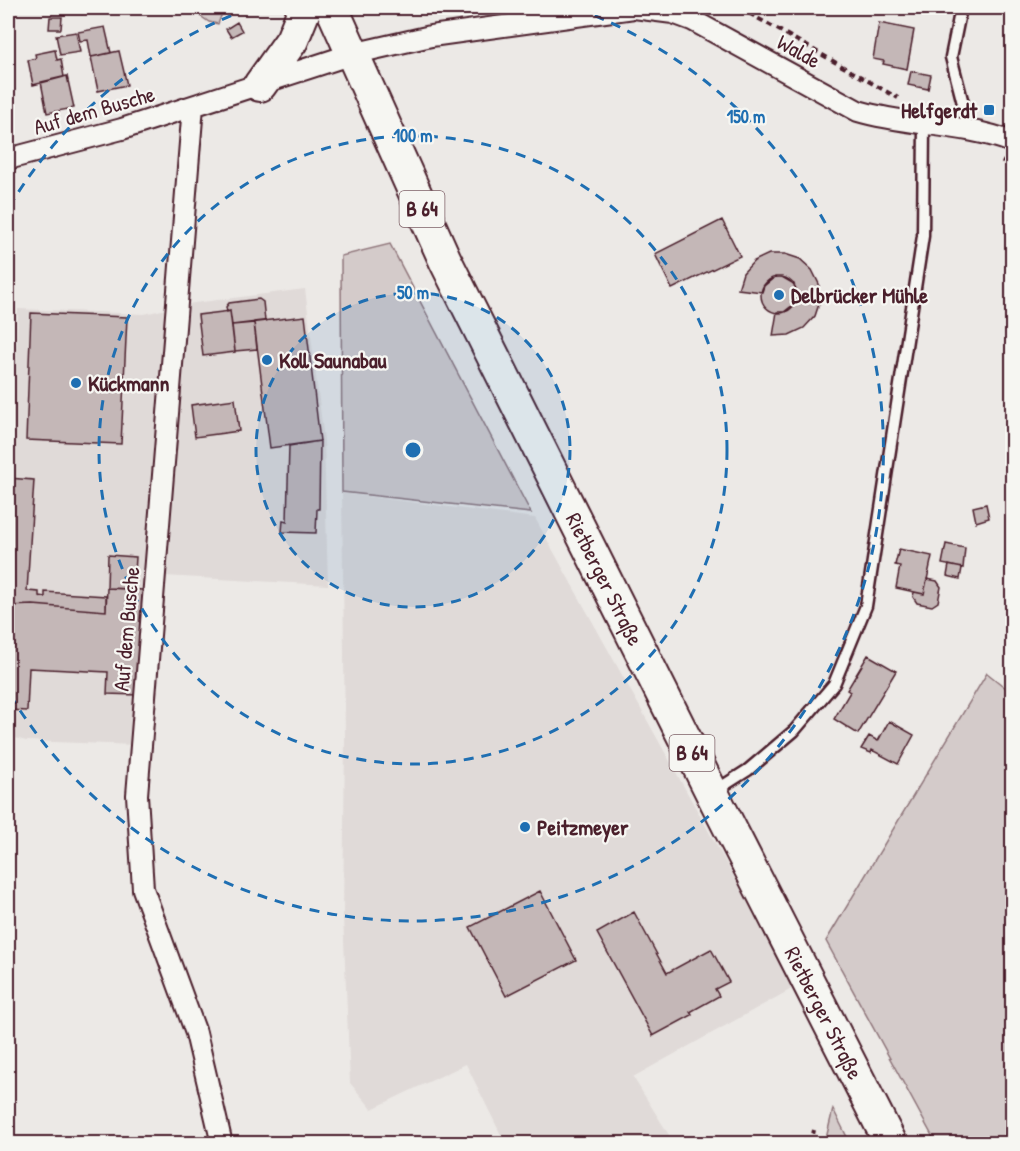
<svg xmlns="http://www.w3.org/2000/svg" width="1020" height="1151" font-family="'Patrick Hand',sans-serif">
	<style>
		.built { fill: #e0dad8 }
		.green { fill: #d4cbca; stroke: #8f757a; stroke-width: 1.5 }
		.building { fill: #c4b7b7; stroke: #4a1f2b; stroke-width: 1.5 }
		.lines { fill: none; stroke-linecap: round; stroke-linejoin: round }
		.lane-casing { stroke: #4a1f2b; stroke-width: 15 }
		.street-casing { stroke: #4a1f2b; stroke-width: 24 }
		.primary-casing { stroke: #4a1f2b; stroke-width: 36 }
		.path { stroke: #4a1f2b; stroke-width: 4; stroke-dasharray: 6 4.5; stroke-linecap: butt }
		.lane { stroke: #f6f6f2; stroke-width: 10 }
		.street { stroke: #f6f6f2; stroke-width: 20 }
		.primary { stroke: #f6f6f2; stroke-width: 32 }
		.ring { fill: none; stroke: #1f6fb2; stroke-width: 3; stroke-dasharray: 10 8 }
		.poi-dot { fill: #1f6fb2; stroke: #f6f6f2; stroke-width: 2 }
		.labels { text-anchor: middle; stroke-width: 4.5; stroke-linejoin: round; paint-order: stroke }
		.shield { fill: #f6f6f2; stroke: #7e6067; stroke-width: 1.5 }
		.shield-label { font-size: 21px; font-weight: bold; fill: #4a1f2b }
		.street-label { font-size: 22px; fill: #4a1f2b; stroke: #f6f6f2 }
		.poi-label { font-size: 22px; font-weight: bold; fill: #4a1f2b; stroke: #f6f6f2; text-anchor: start }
		.centre { fill: #1f6fb2; stroke: #f6f6f2; stroke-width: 3 }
		.ring-label { font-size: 18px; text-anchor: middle; font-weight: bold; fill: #1f6fb2; stroke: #f6f6f2; stroke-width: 4.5; stroke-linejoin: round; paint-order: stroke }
	</style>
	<rect width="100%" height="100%" fill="#ece9e6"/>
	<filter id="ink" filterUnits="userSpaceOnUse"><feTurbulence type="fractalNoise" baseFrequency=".0167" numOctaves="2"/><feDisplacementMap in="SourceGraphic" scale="12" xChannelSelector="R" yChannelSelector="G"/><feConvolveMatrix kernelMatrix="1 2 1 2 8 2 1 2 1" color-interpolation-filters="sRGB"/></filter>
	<g filter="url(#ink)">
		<path class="built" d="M305,289L324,440L328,585L146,575L136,745L26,741L8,736V403L15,391L18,309L144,314L194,303Z
			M342,493L535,518L795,987L633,1077L674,1143H505L466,1064L372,1109L350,1083L343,916L345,737Z"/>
		<path class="green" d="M189,8H224L218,24L209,22Z
			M390,244L531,513L342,492L341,256Z
			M987,673L1012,693V1143H936L826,941Z
			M833,1109L850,1143H825Z"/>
		<path class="building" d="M79,8H95L82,14Z
			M50,17H62L61,29H49Z
			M237,22L242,31L231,37L226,29Z
			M879,23L914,30L907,69L883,64L884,61L873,59Z
			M105,27L111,53L91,57L88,40L80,41L78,32Z
			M76,32L80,52L60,55L56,35Z
			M55,50L57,60L61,59L64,77L33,85L28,60L36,58L35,54Z
			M119,51L127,85L98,91L91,57Z
			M911,71L931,75L928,89L908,85Z
			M67,76L74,108L47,113L41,82Z
			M722,220L740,256L672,289L655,254Z
			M769,254H785L800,259L812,270L819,284L820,301L815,316L804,328L789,335L773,336L777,312H784L794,304L797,297L794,284L782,277H775L764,286L762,292L738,289L743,273L754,261Z
			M761 295a18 18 0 1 1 36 0a18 18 0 1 1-36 0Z
			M259,299L263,302L265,321L232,325L230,311L227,312L226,307L229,303Z
			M230,311L235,352L203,356L198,315Z
			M31,313L127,317L121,444L26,440Z
			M305,316L320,441L270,448L254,322Z
			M254,323L257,349L235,351L232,325Z
			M235,399L239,431L195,437L191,405Z
			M320,441L319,509H317L316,533L282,532L283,520L287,521L289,446Z
			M8,478L34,480L27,591L39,592V596L45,597V592L106,596V611L33,605L8,606Z
			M986,504L989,518L976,522L973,507Z
			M946,544L965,548L963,568L942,564Z
			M899,549L932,556L924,594L896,588L900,566L895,565Z
			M108,555L136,557L134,589L107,588Z
			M949,565L962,568L960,579L947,576Z
			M927,579L937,581L941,587L938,602L932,606L917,603L913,597L914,592L924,594Z
			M107,588L143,590L138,695L107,694L108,672L29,668L27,711L8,710V606L33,605L106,611Z
			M868,655L896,671L858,734L834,719L850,692L847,690Z
			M889,721L914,735L898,764L872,750L871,753L861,749L869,736L878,741Z
			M540,891L576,960L506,996L470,927Z
			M634,912L667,973L711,949L729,982L715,989L719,996L690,1012L692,1015L653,1036L597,933Z"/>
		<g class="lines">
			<g class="lane-casing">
				<path id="lane" d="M961,8L951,57L966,115V130
					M715,791L748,770L794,731L834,684L866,606L923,236L924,124"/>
			</g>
			<g class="street-casing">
				<path id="street" d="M193,106L137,795L143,889L196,1033L222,1144
					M8,159L122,129L352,54L431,36L634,8L673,13L692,20L858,111C908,126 963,123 1012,142"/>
			</g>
			<g class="primary-casing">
				<g id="primary">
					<path id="s1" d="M332,8L445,260L712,793L891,1144"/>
					<path d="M260,85L292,40L305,8"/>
				</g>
			</g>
			<path class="path" d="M740,8L898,98
				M1002,161L1012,166
				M811,1144L814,1130"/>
			<use href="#lane" class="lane"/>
			<use href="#street" class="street"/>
			<use href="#primary" class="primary"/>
		</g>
	</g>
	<circle cx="413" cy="450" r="157" fill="#1f6fb2" fill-opacity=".12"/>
	<g class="ring">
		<circle cx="413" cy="450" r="157"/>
		<circle cx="413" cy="450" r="314"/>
		<path d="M9 207A471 471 0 0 1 248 9M578 9A471 471 0 1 1 9 693"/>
	</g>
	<g class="poi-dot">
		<rect x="983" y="104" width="12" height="12" rx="3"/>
		<circle cx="779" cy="295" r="6"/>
		<circle cx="267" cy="360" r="6"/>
		<circle cx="76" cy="383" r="6"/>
		<circle cx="525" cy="827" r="6"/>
	</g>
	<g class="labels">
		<g class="shield">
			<rect x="399.5" y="191" width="45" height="36" rx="4.5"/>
			<rect x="669.5" y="735" width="45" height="36" rx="4.5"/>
		</g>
		<g class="shield-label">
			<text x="422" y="216">B 64</text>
			<text x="692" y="760">B 64</text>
		</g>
		<g class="street-label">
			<text transform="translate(799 51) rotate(29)" y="8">Walde</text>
			<text transform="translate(94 110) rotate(-16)" y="8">Auf dem Busche</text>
			<text dy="8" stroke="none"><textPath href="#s1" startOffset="633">Rietberger Straße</textPath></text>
			<text transform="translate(126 629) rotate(-85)" y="8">Auf dem Busche</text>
			<text dy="8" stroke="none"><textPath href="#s1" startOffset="1119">Rietberger Straße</textPath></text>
		</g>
		<g class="poi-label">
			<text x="977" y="118" text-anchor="end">Helfgerdt</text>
			<text x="791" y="303">Delbrücker Mühle</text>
			<text x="279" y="368">Koll Saunabau</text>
			<text x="88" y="391">Kückmann</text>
			<text x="537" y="835">Peitzmeyer</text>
		</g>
	</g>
	<circle cx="413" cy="450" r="9" class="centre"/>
	<g class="ring-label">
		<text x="746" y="123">150 m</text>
		<text x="413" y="142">100 m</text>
		<text x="413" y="299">50 m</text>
	</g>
	<rect width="1020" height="1151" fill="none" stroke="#f6f6f2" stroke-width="30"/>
	<rect x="15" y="15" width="990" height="1121" fill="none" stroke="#4a1f2b" stroke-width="2" filter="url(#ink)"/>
</svg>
